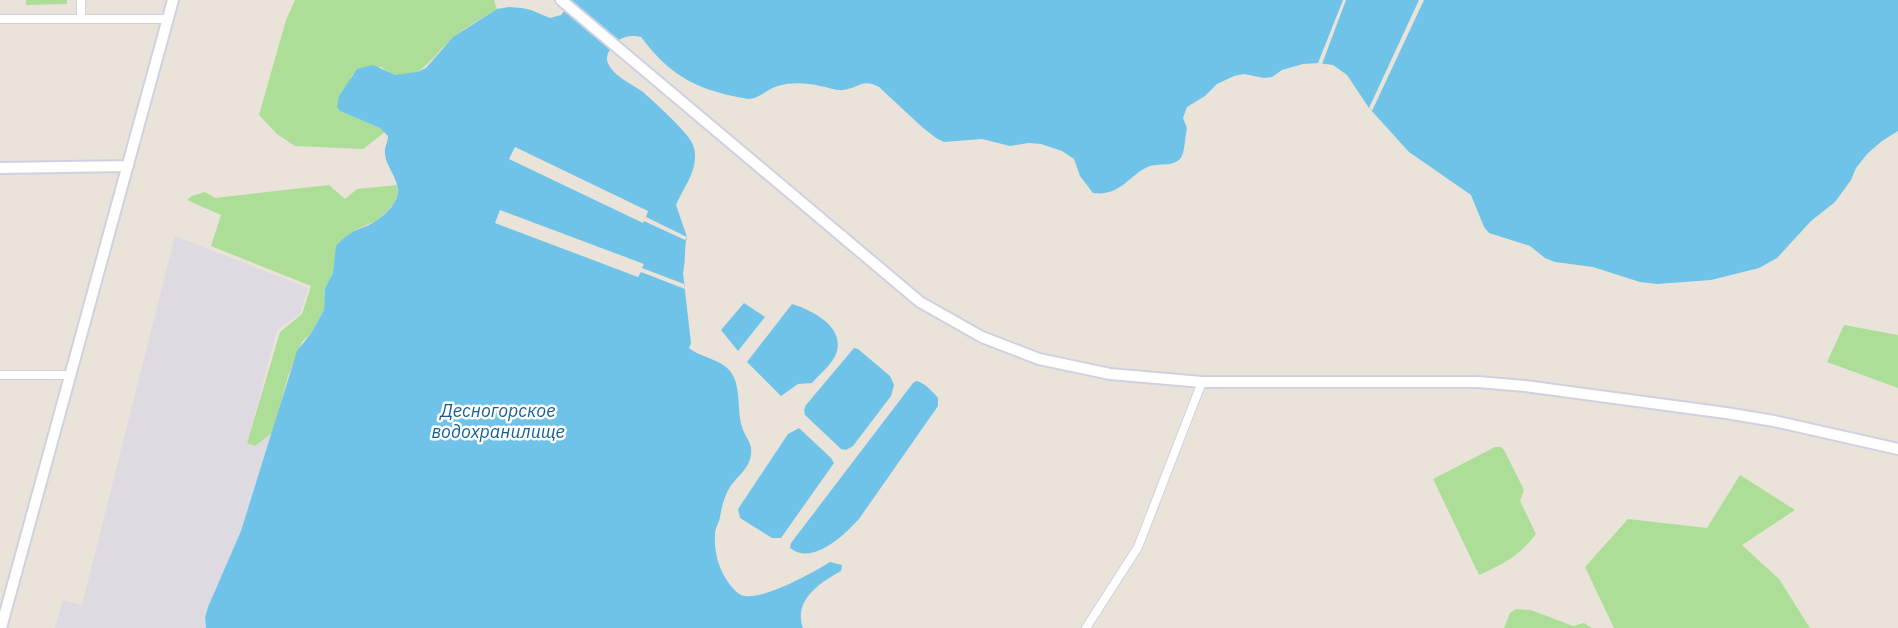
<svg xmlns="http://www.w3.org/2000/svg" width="1898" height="628" font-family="'IBM Plex Sans',sans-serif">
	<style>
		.industrial { fill: #dddae2 }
		.green { fill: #adde98 }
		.water { fill: #70c3e8 }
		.pier { fill: #eae3d9 }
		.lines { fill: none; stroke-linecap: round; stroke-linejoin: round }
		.street-casing { stroke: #cfd1e0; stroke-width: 10 }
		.secondary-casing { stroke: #cfd1e0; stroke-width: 14 }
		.street { stroke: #fff; stroke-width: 8 }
		.secondary { stroke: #fff; stroke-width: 10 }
		.labels { text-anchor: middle; stroke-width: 5; stroke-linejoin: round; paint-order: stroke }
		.water-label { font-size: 18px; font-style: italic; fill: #135f90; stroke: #fff }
	</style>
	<rect width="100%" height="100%" fill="#eae3d9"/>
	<path class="industrial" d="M175,236L308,288L300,314L277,330L247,443L255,446L273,432L241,531L208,607L205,618L206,628H55L63,600L82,605Z"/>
	<path class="green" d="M26,0H67V4L26,5Z
		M295,0H494L497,9C483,18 467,26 454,37C433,54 413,95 381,67L352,75L349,84L339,96L340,111L380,128L385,132L363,149L295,146L277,134L259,115L286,20Z
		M329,185L345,199L357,189L397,185L398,194L394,203L385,213L376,221L355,230L343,239L333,273L325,288L324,310L312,332L302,342L288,376L273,432L255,446L247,443L280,332L302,314L311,286L211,246L221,215L187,200L192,196L205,192L215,198Z
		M1844,325L1898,335V388L1827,362Z
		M1495,447H1501L1504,450L1524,490L1520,501L1536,534C1519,556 1504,564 1479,575L1433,479Z
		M1740,475L1795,510L1742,545L1779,579L1810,628H1614L1585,567L1628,519L1707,528Z
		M1516,609L1531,610L1573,626L1584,623L1592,628H1504L1510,613Z"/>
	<path class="water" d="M572,0H1898V131L1882,141L1867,154L1856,168L1851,180L1835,202L1811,221L1777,258L1759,268L1711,280L1657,284L1640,282L1593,267L1555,262L1545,258L1530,246L1489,233L1484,227L1471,195L1409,152L1369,108L1347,75L1333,65L1318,63L1303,64L1282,70L1272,77L1264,78L1244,74L1234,76L1217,84L1205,96L1187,107L1183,118L1187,128C1185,136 1185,154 1180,159C1172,167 1160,163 1150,166C1129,174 1121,197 1093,193L1080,176L1074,159L1062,151L1041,144L1029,143L1010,146L982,139L944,142L936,138L922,127L879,87C862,78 860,88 843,90C836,91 828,87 820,86C807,83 791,82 778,86C767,89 759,99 748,99C698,90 672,78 641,37C634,35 625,36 619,40C612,45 604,56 608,63C613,76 632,84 643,92C653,101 690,134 693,145C701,167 684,186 676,205L687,237C684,246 686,260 683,273L691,343L689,348C700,357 715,358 726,367C743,381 736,408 742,427C744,434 750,441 751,448C753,466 739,474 730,487C724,497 722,506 720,517C719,523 715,528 715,535C714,553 719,571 731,586C734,589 737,593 741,595C759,603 814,572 830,562L842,565L841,571C819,583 793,601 803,628H206L205,618L208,607L241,531L297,351L312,332L324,310L325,288L333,273L336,246C341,240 347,235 354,231C358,229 362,228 367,226C378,221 396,207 398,193C399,179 386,167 385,154C384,147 388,143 388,136L380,128L340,111L337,107L339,96L357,69L373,65L395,75L417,72L426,68L453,37L497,9L509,7L522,8L531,10L550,18L561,15Z
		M744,303L765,317L738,351L721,330Z
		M792,304C812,310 846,327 836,354C832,364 820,374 812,383L798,384L781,396L747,362Z
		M854,348L858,349L890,376L894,385L891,396L853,446L846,450L841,449L805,415L804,410L806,405Z
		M916,381C924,382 933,392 938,398V406L859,519C844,535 813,566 790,548L791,543L913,383Z
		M799,428L831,458L834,463L781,538H772L740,518L738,509L788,434Z"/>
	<path class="pier" d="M1343,0H1346L1322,64L1318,63Z
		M1419,0H1424L1372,111L1369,108Z
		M515,147L648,211L646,217L687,237L685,240L644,221L643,223L509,159Z
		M500,210L644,264L642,268L684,284L685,289L641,272L638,277L495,223Z"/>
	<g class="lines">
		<g class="street-casing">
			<path id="street" d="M81,18V0
				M0,19H167
				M0,375H71
				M1086,628L1138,547L1202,382"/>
		</g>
		<g class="secondary-casing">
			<path id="secondary" d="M561,0L920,302L982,337L1039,359L1110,374L1202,382H1478L1525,386L1726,413L1774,421L1898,449
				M0,168L128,166
				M1,628L173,0"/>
		</g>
		<use href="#street" class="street"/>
		<use href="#secondary" class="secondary"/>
	</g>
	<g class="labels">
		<g class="water-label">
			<text x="498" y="417">Десногорское<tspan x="498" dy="21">водохранилище</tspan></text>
		</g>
	</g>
</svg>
